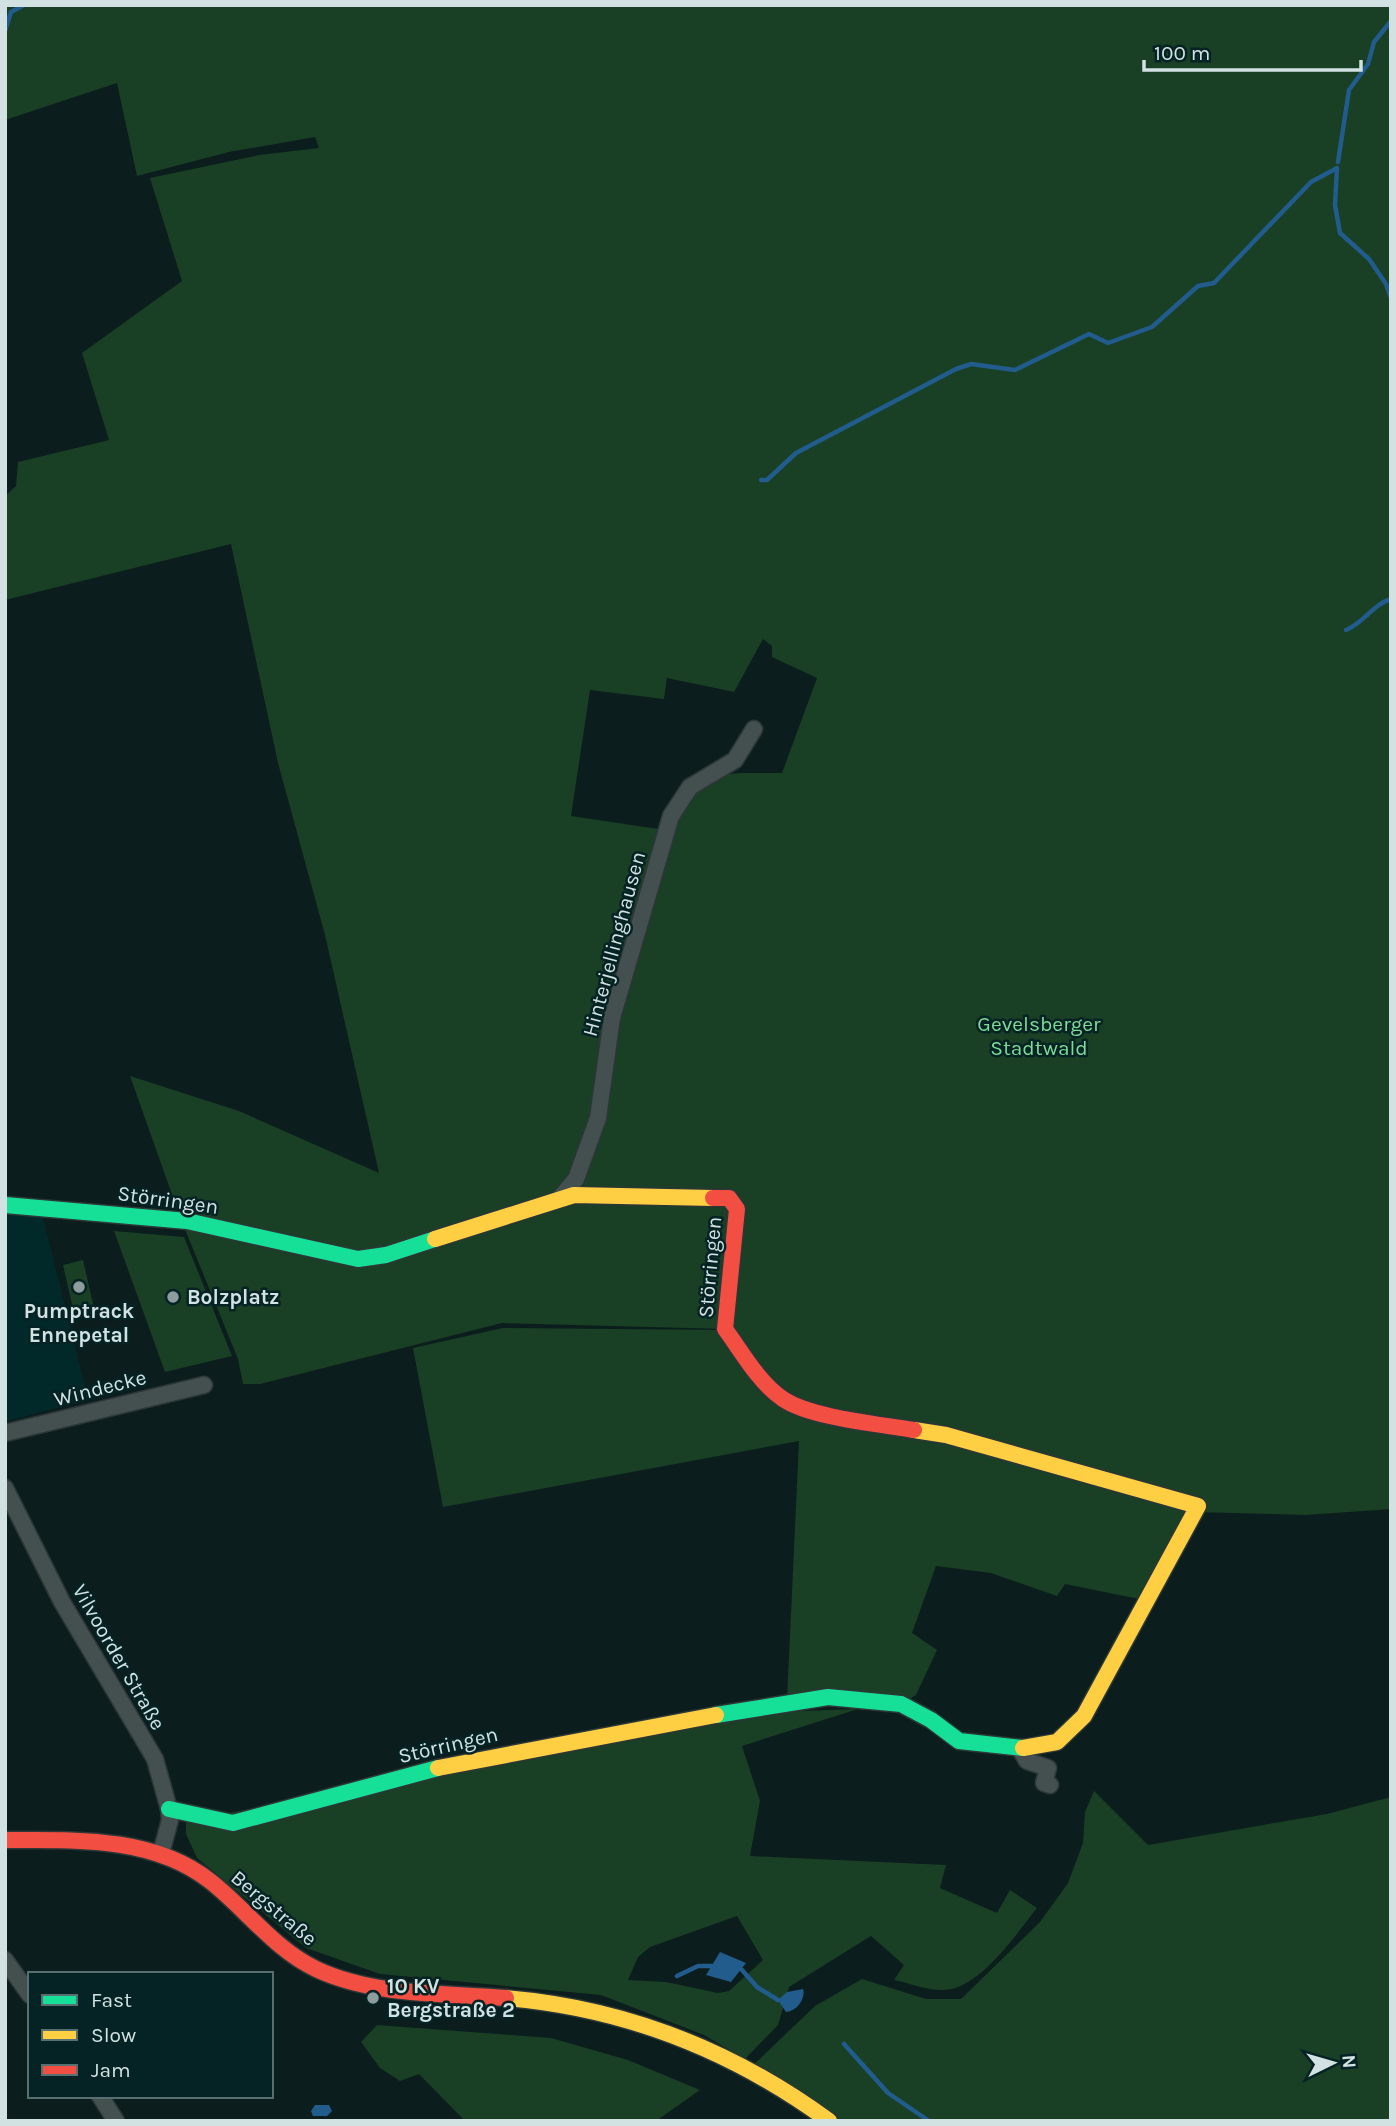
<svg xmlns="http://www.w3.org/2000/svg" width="1396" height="2126" font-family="Karla,sans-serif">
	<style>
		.built { fill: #02292a }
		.green { fill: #193f25; fill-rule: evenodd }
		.water { fill: #215c8c }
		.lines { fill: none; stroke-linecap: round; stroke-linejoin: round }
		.stream { stroke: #215c8c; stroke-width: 4.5 }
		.street-casing { stroke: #2c3737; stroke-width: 19 }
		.fast-casing { stroke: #2c3737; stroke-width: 19 }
		.slow-casing { stroke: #2c3737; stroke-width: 19 }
		.jam-casing { stroke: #2c3737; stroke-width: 19 }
		.street { stroke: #445050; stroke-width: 16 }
		.fast { stroke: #16e098; stroke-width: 16 }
		.slow { stroke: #ffcf43; stroke-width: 16 }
		.jam { stroke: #f24e42; stroke-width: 16 }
		.poi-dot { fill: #8d9d9d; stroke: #052324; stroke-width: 2.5 }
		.labels { text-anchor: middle; stroke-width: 5; stroke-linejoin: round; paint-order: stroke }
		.street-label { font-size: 21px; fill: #d2e2e2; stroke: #052324 }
		.park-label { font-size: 21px; fill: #7ddd95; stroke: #052324 }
		.poi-label { font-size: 21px; font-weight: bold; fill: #d2e2e2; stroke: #052324; text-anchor: start }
	</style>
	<rect width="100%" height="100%" fill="#0c1d1d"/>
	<path class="built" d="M5,1212L42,1214L88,1399L5,1422Z"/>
	<path class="green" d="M5,5H1391V1509L1306,1515L1193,1512L1144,1600L1065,1584L1057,1596L991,1573L936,1566L912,1633L937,1650L916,1695L901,1704L828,1697L787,1700L799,1441L443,1507L413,1348L503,1328L725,1330L732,1339L726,1329L732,1273L724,1329L502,1323L260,1384H243L238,1359L182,1222L359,1262L386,1259L561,1200L640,1197L639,1193L566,1195L578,1180L589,1157L603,1114L614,1023L674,817C700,765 732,774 782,773L817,678L772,657V646L763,639L734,692L667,678L664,699L590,690L571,816L665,830C648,894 625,956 609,1021C593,1083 606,1140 559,1193L385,1253L358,1257L180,1217L130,1076L239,1111L379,1173L325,935L278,763L231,544L5,600V496L16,486L18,462L109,440L82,353L182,281L150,178L259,155L319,148L315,137L229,152L137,176L117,83L5,120ZM1050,1466L1180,1498L1182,1501V1502Z
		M114,1231L184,1237L232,1356L165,1372Z
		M83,1260L94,1308L74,1313L63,1265Z
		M858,1709L742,1746L760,1801L750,1856L946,1865L940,1888L997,1913L1010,1890L1037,1908C1016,1934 978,1992 941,1990C926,1990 909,1983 894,1980L904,1965L871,1936L789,1987L778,2025L745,2059L704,2035L601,1995L380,1974L306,1948L197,1858L186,1834V1821L773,1712ZM737,1916L763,1960L729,1991L718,1993L666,1982L628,1980L638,1957L650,1947Z
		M1094,1791L1148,1845L1327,1814L1391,1797V2121H832L748,2070L815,2006L862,1979L926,1999H961L1040,1922L1068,1883L1083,1843L1085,1812Z
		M377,2025L551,2038L628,2060L700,2090L656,2121H465L419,2074L400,2081L380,2068L361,2042Z"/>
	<path class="water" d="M720,1952L746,1963L731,1982L706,1975Z
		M803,1989C806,1997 798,2011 786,2012L778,2000L787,1992Z
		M315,2105H329L332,2111L327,2116H313L311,2111Z"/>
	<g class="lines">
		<path class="stream" d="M5,31L11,12L24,5
			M1338,162L1349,90L1368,64L1374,42L1391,21
			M761,480H767L796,453L956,369L971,364L1015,370L1089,334L1108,343L1152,327L1198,286L1214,283L1311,182L1337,168L1335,205L1340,233L1369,259L1386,284L1391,298
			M1346,630C1364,623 1372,605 1391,599
			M742,1970L757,1987L778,2000
			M677,1976L698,1966H712
			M844,2044L888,2093L929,2121"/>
		<g class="street-casing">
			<path id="street" d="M560,1198L576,1179L598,1118L612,1018L671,816L690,787L735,760L754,729
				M5,1433L204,1385
				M5,1488L62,1602L155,1759L169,1809L170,1820L161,1853
				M1020,1749L1027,1761L1048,1768L1044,1783L1050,1785
				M5,1960L30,1995
				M100,2096L116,2121"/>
		</g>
		<g class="fast-casing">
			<path id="fast" d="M5,1205L187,1221L358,1259L386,1255L435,1239
				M716,1715L828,1697L901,1704L931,1720L959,1741L1023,1748
				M169,1809L233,1823L438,1768"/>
		</g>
		<g class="slow-casing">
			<path id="slow" d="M435,1239L574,1195L713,1198
				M914,1430L946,1435L1198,1506L1084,1716L1057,1742L1023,1748
				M438,1768L716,1715
				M506,1998C625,2008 732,2050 829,2121"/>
		</g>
		<g class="jam-casing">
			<path id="jam" d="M713,1198H729L737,1209L725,1329C742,1352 759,1383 783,1399C811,1418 880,1424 914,1430
				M5,1840C74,1840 153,1836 210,1881C246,1909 274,1949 316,1969C373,1996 444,1993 506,1998"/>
		</g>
		<use href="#street" class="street"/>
		<use href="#fast" class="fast"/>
		<use href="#slow" class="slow"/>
		<use href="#jam" class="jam"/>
	</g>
	<g class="poi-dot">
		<circle cx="79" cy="1287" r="7"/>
		<circle cx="173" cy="1297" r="7"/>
		<circle cx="373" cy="1998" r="7"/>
	</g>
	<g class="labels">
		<g class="street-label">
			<text transform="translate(614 944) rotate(-75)" y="7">Hinterjellinghausen</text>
			<text transform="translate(168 1200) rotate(8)" y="7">Störringen</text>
			<text transform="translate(710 1267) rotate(-85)" y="7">Störringen</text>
			<text transform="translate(100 1388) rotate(-14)" y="7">Windecke</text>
			<text transform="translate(119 1657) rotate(60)" y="7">Vilvoorder Straße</text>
			<text transform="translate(448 1745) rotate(-13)" y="7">Störringen</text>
			<text transform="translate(274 1908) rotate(40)" y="7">Bergstraße</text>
		</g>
		<g class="park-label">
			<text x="1039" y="1031">Gevelsberger<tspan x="1039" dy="24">Stadtwald</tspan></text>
		</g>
		<g class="poi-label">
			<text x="187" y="1304">Bolzplatz</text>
			<text x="79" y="1318" text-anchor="middle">Pumptrack<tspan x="79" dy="24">Ennepetal</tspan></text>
			<text x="387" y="1993">10 KV<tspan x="387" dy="24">Bergstraße 2</tspan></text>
		</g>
	</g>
	<rect width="1396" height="2126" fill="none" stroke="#d2e2e2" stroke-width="14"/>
	<rect x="28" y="1972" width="245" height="126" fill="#052324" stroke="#576f70" stroke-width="2"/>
	<rect x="42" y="1995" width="35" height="10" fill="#16e098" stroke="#576f70" stroke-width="2"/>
	<text x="91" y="2007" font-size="21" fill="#d2e2e2">Fast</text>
	<rect x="42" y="2030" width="35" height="10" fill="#ffcf43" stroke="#576f70" stroke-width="2"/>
	<text x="91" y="2042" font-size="21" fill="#d2e2e2">Slow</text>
	<rect x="42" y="2065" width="35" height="10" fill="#f24e42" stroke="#576f70" stroke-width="2"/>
	<text x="91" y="2077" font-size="21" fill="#d2e2e2">Jam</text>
	<g transform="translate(1333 2063) rotate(85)" stroke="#052324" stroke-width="5" paint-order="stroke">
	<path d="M0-5L12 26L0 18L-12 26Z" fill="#d2e2e2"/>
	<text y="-10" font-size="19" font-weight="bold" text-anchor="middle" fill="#d2e2e2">N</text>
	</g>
	<path d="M1144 60v10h217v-10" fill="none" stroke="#d2e2e2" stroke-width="3.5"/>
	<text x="1154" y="60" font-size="21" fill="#d2e2e2" stroke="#052324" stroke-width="5" paint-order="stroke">100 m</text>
</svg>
